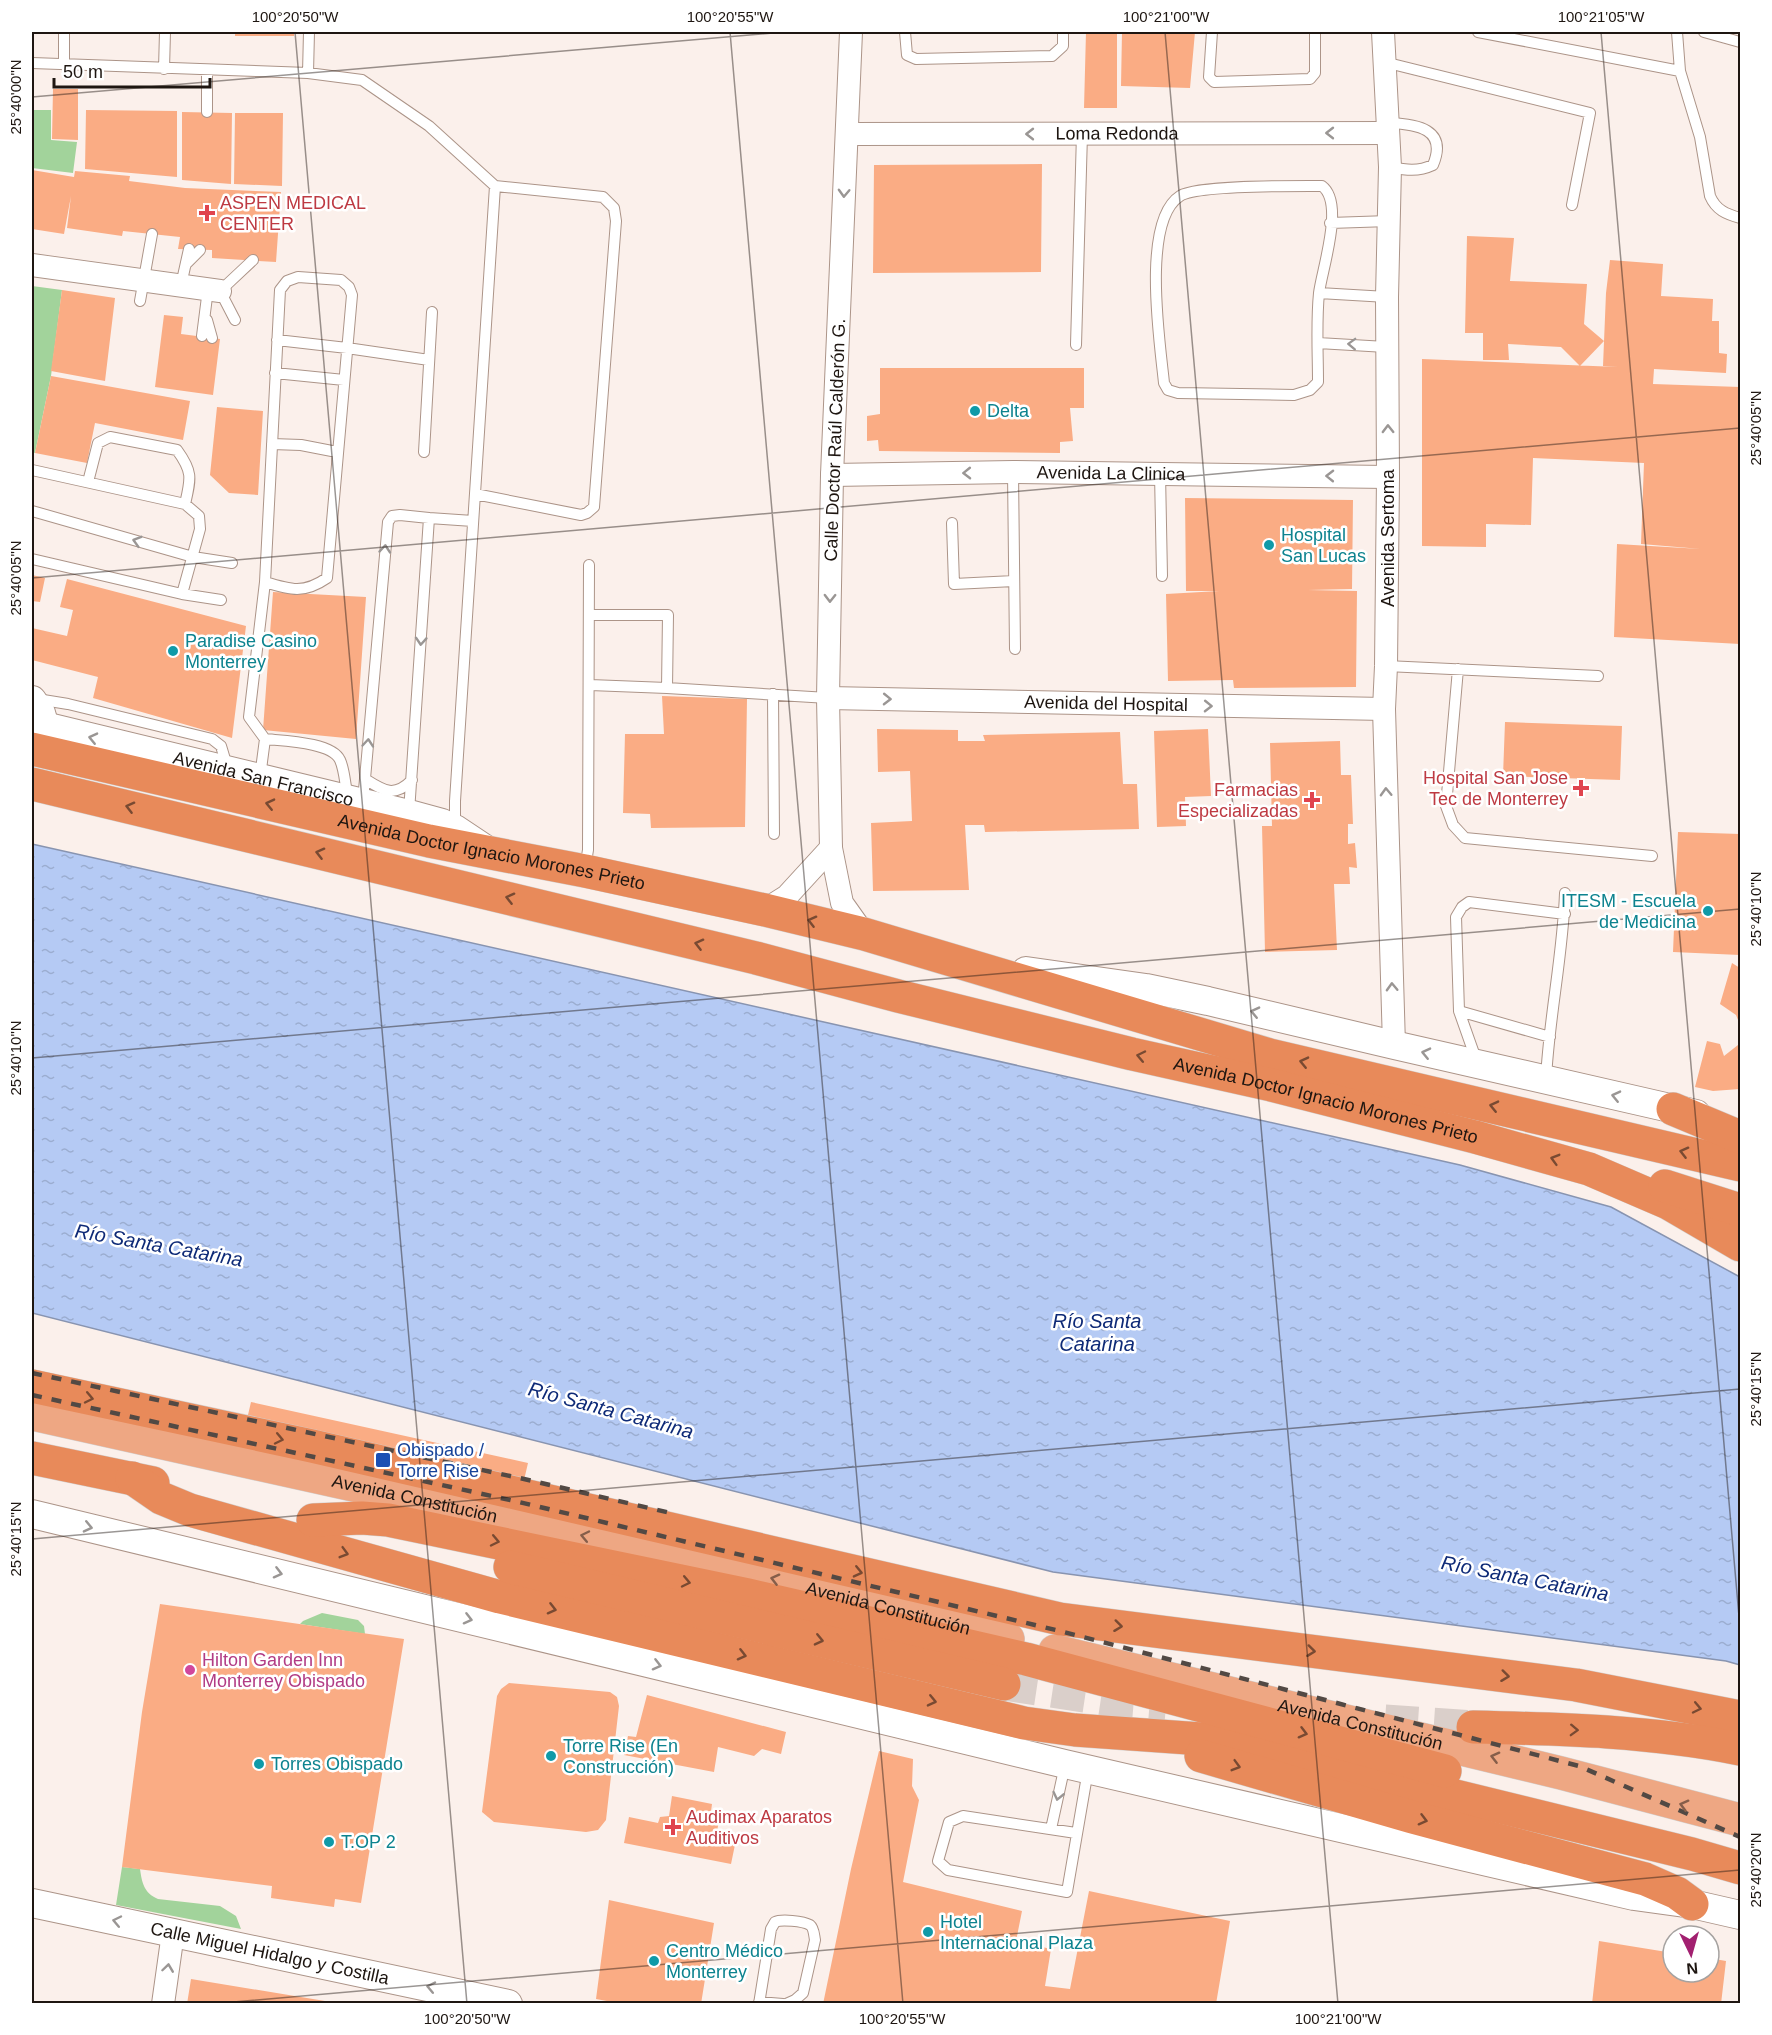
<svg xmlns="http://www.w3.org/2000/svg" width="1772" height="2035" font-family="Helvetica,sans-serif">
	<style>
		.green { fill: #a2d39b }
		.water { fill: url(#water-ripples); stroke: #8894b0; stroke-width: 1.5 }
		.building { fill: #faac84 }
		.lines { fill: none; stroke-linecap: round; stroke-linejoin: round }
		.trunk-tunnel { stroke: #dacfca; stroke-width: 33; stroke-dasharray: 33 16; stroke-linecap: butt }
		.service-casing { stroke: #ac9488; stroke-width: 12 }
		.minor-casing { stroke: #ac9488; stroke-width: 24 }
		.tertiary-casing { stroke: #ac9488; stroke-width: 30 }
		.primary-casing { stroke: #d2d0cf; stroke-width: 34 }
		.trunk-casing { stroke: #d2d0cf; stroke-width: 34 }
		.service { stroke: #fff; stroke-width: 10 }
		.minor { stroke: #fff; stroke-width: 22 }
		.tertiary { stroke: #fff; stroke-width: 28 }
		.primary { stroke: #eea783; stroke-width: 33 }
		.trunk { stroke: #e88a5a; stroke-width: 33 }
		.rail { stroke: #524944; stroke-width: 4.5; stroke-dasharray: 10 10; stroke-linecap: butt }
		.oneway { stroke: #9a9694 }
		.oneway2 { stroke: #794a32 }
		.oneway3 { stroke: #865e4a }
		.ticks { fill: none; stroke: #1e1611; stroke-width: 1.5; stroke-opacity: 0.45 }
		.health-dot { fill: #e0444e; stroke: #fff; stroke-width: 2 }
		.culture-dot { fill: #0f9aa8; stroke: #fff; stroke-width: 2 }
		.transit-dot { fill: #1a4fb4; stroke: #fff; stroke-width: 2 }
		.hotel-dot { fill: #d1479c; stroke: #fff; stroke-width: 2 }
		.labels { text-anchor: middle; stroke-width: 5; stroke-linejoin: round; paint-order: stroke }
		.street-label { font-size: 18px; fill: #1e1611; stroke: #fff }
		.health-label { font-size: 18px; fill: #be3a42; stroke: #fff; text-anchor: start }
		.culture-label { font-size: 18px; fill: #0d838f; stroke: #fff; text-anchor: start }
		.transit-label { font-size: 18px; fill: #164399; stroke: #fff; text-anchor: start }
		.hotel-label { font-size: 18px; fill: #b23c85; stroke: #fff; text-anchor: start }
		.water-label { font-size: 20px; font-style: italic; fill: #0e2a77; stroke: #fff }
		.neatline { fill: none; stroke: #1e1611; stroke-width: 2 }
		.ticks-label { font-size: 15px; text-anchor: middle; fill: #1e1611 }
	</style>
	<defs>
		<pattern id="water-ripples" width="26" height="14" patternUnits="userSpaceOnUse" patternTransform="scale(1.5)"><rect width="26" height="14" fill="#b5caf4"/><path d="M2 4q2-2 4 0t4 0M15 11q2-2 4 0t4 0" fill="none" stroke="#9badd0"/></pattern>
	</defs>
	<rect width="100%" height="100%" fill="#fbf0eb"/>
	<path class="green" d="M32,110H51V140L77,142L73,173L32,168Z
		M32,286L62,290L51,376L35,453L32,452Z
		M322,1613L358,1620L364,1626L365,1634L300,1624L303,1621Z
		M122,1867L140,1869C142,1883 144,1893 158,1899L220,1906L236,1916L241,1929L116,1905Z"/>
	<path class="water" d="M32,844L1460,1165L1611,1207L1740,1277V1665L1726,1661L1053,1572L32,1313Z"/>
	<path class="building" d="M235,32H294V36H235Z
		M1086,32H1117V108H1084Z
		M1122,32H1195L1190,88L1121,86Z
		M53,89H78V140L52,139Z
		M86,110L177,111V177L85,169Z
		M182,112L232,113L231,184L182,180Z
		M235,113H283L282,186L234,184Z
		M1042,164L1041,272L873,273L874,165Z
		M32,170L74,177L75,171L130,176L129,181L185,188L281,192L276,262L212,258V250L178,249L180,237L123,231L122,236L67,228L71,196L64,234L32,229Z
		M1467,236L1514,238L1510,281L1587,284L1584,324L1604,341L1580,366L1561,347L1508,344L1509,360H1483V333H1465Z
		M1610,260L1663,264L1661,296L1713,299L1712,321H1719V353L1727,354L1726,373L1654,369L1653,384L1740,387V644L1614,637L1617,544L1701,549L1641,544L1644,463L1533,458L1531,525L1486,524V547L1422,546V359L1618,367L1603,366L1606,293Z
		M62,290L115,298L105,381L51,371Z
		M164,315L183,317L181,334L220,339L213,395L155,387Z
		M880,368H1084V408H1070L1073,441L1060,442V453L879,451L878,440L867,441V416L880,414Z
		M51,376L190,401L183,440L95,423L87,463L35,453Z
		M217,407L263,411L258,495L229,493L210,475Z
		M1185,498L1353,500L1352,589L1308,590L1357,591L1356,687L1234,688L1233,680L1168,681L1166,594L1219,591H1186Z
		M32,575L45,578L40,602L32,601Z
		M67,579L246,626L232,738L93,698L98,677L32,660V628L67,636L73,610L60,607Z
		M273,592L366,597L356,739L263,730Z
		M662,696L747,699L745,827L651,828L650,814L623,813L625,734H664Z
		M1505,722L1622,726L1620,780L1503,776Z
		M877,729L958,730V741H985L983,735L1120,732L1123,784H1137L1139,829L985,832L984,825H965L969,890L873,891L871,823L912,821L910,771L878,772Z
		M1208,729L1211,796L1185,797L1186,826L1157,827L1154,731Z
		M1340,741L1341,775H1351L1353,824H1348V844L1355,843L1357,868L1349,867L1350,884H1334L1337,950L1265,952L1262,826H1272L1270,743Z
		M1678,832L1740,834V955L1673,952Z
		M1732,963L1740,968V1025L1736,1015L1720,1004Z
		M1740,1038V1089L1713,1091L1695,1087L1707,1041L1720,1044L1724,1056L1738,1045Z
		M251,1402L528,1463L515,1519L238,1458Z
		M160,1604L404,1639L361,1903L335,1899L334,1907L271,1898L272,1886L122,1867L142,1712Z
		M509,1683L610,1692L617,1697L619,1706L606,1820L598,1830L586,1832L494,1822L482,1812L497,1696L501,1689Z
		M647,1695L786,1732L781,1754L762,1749L754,1756L718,1747L714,1772L624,1755L628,1736L636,1737Z
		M879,1751L913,1759L912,1786L919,1800L903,1882L1022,1911L1016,1941L1051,1949L1045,1986L1070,1989L1089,1891L1230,1921L1216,2004H823L851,1869Z
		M672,1796L712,1804L710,1819L719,1821L717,1831L737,1835L731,1864L624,1843L629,1817L658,1823L660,1817L669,1816Z
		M609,1900L714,1923L701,2004H623L596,1999Z
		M1599,1941L1673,1953V1972H1709V1958L1726,1961L1721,2004H1592Z
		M191,1979L331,2002V2004H187Z"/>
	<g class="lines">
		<path class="trunk-tunnel" d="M1004,1684L1117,1701L1166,1705
			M1385,1721L1473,1727"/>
		<g class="service-casing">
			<path id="service" d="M905,32L907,55L916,59L1052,56L1063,46V32
				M1212,32L1209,77L1214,82L1310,79L1315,73V32
				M1478,32L1680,71
				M1677,32L1680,71L1700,137L1710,196C1716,210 1726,214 1740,218
				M1704,32L1740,42
				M1384,62L1590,113L1572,205
				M32,63L308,73L362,80L429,126L495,186L455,801V826
				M64,65V32
				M164,69L165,32
				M308,73L309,32
				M207,112V71
				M1389,123C1417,124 1448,129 1433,165C1418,172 1406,170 1390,167
				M1322,186C1345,203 1322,269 1319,293C1316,323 1318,353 1318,382L1310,390L1294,395L1178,393L1168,390L1164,383C1160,343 1141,221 1180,196C1197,185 1296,186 1322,186Z
				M1330,223L1389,221
				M186,264L200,250
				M181,285L189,249
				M1319,293L1387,297
				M140,301L152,234
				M207,320L212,338
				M235,320L220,291L253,260
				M202,336L208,289
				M277,340L347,348L429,360
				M1318,343L1386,347
				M1076,345L1082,134
				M275,373L344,380
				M272,444L301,445L337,452
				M424,452L432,312
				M32,470L185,504L199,516L200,529L182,594
				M1013,472L1015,649
				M1160,473L1162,576
				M88,482L98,443L110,437L177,450C193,472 191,478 185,504
				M475,494L581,515L587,513L594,507L616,221L614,208L603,197L495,186
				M32,511L193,557L232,563
				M429,518L473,521
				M952,523L954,584L1014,581
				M32,559L182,594L221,600
				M589,615H668L667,688
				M1386,666L1598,676
				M1458,669L1446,806L1453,825L1465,838L1652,856
				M590,685L667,688L828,698
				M773,694L774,834
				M37,699L68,704L212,739L221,746L227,766
				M265,739L249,717L265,582L280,290L287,281L298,277L341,280L349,287L352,295L327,578C304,594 291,590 265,582
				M260,777L265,739C283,741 332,742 340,760C345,771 345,786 348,798
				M365,779C384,791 394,798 412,780
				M363,801L388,522L392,516L400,515L429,518L409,812
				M585,868L588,850L589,565
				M1459,1011L1477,1062
				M1550,1037L1459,1011L1456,917L1462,907L1469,902L1565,914
				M1546,1079C1549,1017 1563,955 1565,893
				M1051,1829L1065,1765
				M1076,1833L963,1816L949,1822L938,1861L948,1870L1067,1892L1088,1770
				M759,2002L783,2004
				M759,2004L771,1929L775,1922C781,1919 803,1921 810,1925C814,1928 814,1935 815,1940L803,1993L795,2000L786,2004"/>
		</g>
		<g class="minor-casing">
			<g id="minor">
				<path d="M851,32L832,475L828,698L831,848L842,903L864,934"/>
				<path d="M1383,32L1390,167L1387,297L1388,477L1386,666L1384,709L1394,1045"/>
				<path id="s1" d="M847,134L1388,133"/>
				<path d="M32,265L220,291"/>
				<path id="s2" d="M832,475L1013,472L1388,477"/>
				<path id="s3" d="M828,698L1384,709"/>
				<path d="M765,910L787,896L831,848"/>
				<path d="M163,2004L173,1933"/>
			</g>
		</g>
		<g class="tertiary-casing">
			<g id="tertiary">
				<path d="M32,700L41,713L45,727"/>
				<path id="s4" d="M32,723L409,814L442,823L455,829L488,851"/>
				<path d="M1026,971L1146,988L1208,1001L1394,1045L1696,1114"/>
				<path d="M32,1514L1065,1764L1634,1896L1692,1904L1740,1915"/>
				<path id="s5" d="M32,1903L508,2004"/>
			</g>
		</g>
		<g class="primary-casing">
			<g id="primary">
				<path id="s6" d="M32,1414L742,1571L1008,1639"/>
				<path id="s7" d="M1055,1651L1561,1773L1740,1820"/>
			</g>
		</g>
		<g class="trunk-casing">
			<g id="trunk">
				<path id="s8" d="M32,749L429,841L585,871L765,910L864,934L1270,1055L1740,1165"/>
				<path id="s9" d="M32,784L756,958L898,996L1132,1054L1271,1085L1475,1137L1589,1169L1668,1203L1740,1245"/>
				<path d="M1673,1109L1740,1137"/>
				<path d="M1665,1186L1740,1210"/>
				<path d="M32,1386L312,1446L1060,1619L1576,1685L1740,1717"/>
				<path d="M32,1458L153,1483"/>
				<path d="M132,1478L161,1498L190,1510L500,1597L1024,1723L1075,1730L1216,1740L1260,1748L1692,1854L1740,1868"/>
				<path d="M313,1520L362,1518L388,1520L748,1595L1026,1659L1445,1771"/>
				<path d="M510,1567L1004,1684"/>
				<path d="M1473,1727C1563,1729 1652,1731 1740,1749"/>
				<path d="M1201,1756L1412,1817L1645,1879L1677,1893L1692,1904"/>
			</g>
		</g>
		<use href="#service" class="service"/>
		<use href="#minor" class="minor"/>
		<use href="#tertiary" class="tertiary"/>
		<use href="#primary" class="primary"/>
		<use href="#trunk" class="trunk"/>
		<path class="rail" d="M32,1373L524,1479L675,1514
			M32,1395L519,1502L1060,1631L1579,1766L1740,1837"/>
	</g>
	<defs><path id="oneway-chevron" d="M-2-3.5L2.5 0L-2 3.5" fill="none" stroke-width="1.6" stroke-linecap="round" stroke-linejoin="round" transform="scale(1.5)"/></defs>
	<g class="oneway">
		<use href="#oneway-chevron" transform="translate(1330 133) rotate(180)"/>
		<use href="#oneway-chevron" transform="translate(1030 134) rotate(180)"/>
		<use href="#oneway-chevron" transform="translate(844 193) rotate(92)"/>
		<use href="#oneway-chevron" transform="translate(1352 344) rotate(-178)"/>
		<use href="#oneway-chevron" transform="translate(1388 429) rotate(-91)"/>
		<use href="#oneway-chevron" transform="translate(967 473) rotate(179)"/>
		<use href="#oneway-chevron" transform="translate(1330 476) rotate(-179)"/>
		<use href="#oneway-chevron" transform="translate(137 541) rotate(-164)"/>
		<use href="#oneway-chevron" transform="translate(385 549) rotate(-85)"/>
		<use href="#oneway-chevron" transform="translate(830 598) rotate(91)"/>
		<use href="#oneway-chevron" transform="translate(421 641) rotate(94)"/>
		<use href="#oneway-chevron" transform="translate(887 699) rotate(1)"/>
		<use href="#oneway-chevron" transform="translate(1208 706) rotate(1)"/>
		<use href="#oneway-chevron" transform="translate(93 738) rotate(-167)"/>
		<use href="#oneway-chevron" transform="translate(368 743) rotate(-85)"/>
		<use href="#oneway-chevron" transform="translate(1386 792) rotate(-92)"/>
		<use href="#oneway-chevron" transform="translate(1392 987) rotate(-92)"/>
		<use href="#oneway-chevron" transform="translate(1255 1012) rotate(-167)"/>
		<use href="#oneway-chevron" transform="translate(1426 1053) rotate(-167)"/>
		<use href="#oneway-chevron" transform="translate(1616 1096) rotate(-167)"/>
		<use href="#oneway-chevron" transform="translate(88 1527) rotate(13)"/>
		<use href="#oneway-chevron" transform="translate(278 1573) rotate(14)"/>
		<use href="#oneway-chevron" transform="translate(468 1619) rotate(14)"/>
		<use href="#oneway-chevron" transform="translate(657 1665) rotate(14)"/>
		<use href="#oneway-chevron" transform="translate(1058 1796) rotate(103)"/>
		<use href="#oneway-chevron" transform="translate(117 1921) rotate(-168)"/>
		<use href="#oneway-chevron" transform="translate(168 1968) rotate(-82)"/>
		<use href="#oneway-chevron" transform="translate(431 1987) rotate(-168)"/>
	</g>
	<g class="oneway2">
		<use href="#oneway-chevron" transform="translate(270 804) rotate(-167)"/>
		<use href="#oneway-chevron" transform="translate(130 807) rotate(-166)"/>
		<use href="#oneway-chevron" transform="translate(320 853) rotate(-166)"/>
		<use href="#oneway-chevron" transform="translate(510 898) rotate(-166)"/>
		<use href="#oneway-chevron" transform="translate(812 921) rotate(-166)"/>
		<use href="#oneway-chevron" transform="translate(699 944) rotate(-166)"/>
		<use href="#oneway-chevron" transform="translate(1141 1056) rotate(-168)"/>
		<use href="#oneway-chevron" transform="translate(1304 1062) rotate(-167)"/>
		<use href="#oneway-chevron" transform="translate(1494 1106) rotate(-167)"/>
		<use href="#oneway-chevron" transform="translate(1684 1152) rotate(-166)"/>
		<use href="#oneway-chevron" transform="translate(1555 1159) rotate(-164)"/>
		<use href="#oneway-chevron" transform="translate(89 1398) rotate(12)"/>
		<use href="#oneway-chevron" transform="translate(279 1439) rotate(12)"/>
		<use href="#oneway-chevron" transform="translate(495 1541) rotate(12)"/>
		<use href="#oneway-chevron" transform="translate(344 1553) rotate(16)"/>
		<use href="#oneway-chevron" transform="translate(858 1572) rotate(13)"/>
		<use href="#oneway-chevron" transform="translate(686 1582) rotate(12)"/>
		<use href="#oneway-chevron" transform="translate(552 1609) rotate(14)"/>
		<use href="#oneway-chevron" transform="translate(1118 1626) rotate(7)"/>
		<use href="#oneway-chevron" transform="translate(819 1640) rotate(13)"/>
		<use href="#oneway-chevron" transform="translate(1311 1651) rotate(7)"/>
		<use href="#oneway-chevron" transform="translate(742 1655) rotate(14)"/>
		<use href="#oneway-chevron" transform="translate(1505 1676) rotate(7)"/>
		<use href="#oneway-chevron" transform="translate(932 1701) rotate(13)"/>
		<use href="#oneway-chevron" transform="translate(1697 1708) rotate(12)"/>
		<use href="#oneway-chevron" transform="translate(1574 1730) rotate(2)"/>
		<use href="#oneway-chevron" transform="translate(1303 1733) rotate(15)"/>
		<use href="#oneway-chevron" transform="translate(1236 1766) rotate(16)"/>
		<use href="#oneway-chevron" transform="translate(1423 1820) rotate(15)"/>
	</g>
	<g class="oneway3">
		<use href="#oneway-chevron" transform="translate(585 1536) rotate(-168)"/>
		<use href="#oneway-chevron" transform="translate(775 1579) rotate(-166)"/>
		<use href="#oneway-chevron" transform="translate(1495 1757) rotate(-166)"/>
		<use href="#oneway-chevron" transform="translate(1684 1805) rotate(-165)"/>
	</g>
	<path class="ticks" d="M295,32L467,2004M730,32L903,2004M1165,32L1338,2004M1601,32L1740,1628M32,97L784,32M32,578L1740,428M32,1058L1740,909M32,1539L1740,1389M32,2001V2004M211,2004L1740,1870"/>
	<g class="health-dot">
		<path d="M204 204h6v6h6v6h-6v6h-6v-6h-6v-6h6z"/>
		<path d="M1578 779h6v6h6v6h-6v6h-6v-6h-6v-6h6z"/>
		<path d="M1309 791h6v6h6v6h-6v6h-6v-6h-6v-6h6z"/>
		<path d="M670 1818h6v6h6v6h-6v6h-6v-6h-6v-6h6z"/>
	</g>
	<g class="culture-dot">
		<circle cx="975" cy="411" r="6"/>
		<circle cx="1269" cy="545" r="6"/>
		<circle cx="173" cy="651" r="6"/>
		<circle cx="1708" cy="911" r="6"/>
		<circle cx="551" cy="1756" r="6"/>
		<circle cx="259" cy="1764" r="6"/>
		<circle cx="329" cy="1842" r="6"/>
		<circle cx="928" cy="1932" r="6"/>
		<circle cx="654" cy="1961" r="6"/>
	</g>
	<rect class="transit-dot" x="375" y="1452" width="16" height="16" rx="3"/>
	<circle class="hotel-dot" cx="190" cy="1670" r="6"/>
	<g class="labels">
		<g class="street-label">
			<text dy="6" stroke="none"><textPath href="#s1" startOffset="270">Loma Redonda</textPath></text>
			<text transform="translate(835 440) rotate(-88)" y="6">Calle Doctor Raúl Calderón G.</text>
			<text dy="6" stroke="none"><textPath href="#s2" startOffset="279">Avenida La Clinica</textPath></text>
			<text transform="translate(1388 538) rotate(-90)" y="6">Avenida Sertoma</text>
			<text dy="6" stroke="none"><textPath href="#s3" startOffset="278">Avenida del Hospital</textPath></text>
			<text dy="6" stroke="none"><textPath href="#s4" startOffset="238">Avenida San Francisco</textPath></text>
			<text dy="6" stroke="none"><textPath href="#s8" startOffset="471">Avenida Doctor Ignacio Morones Prieto</textPath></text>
			<text dy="6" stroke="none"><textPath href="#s9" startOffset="1332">Avenida Doctor Ignacio Morones Prieto</textPath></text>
			<text dy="6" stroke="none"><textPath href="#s6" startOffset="392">Avenida Constitución</textPath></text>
			<text dy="6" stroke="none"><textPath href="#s6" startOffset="878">Avenida Constitución</textPath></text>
			<text dy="6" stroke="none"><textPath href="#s7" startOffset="314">Avenida Constitución</textPath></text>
			<text dy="6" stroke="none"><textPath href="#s5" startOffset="243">Calle Miguel Hidalgo y Costilla</textPath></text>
		</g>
		<g class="health-label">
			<text x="220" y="209">ASPEN MEDICAL<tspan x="220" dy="21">CENTER</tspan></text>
			<text x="1568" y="784" text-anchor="end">Hospital San Jose<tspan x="1568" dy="21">Tec de Monterrey</tspan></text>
			<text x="1298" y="796" text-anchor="end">Farmacias<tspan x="1298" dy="21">Especializadas</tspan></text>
			<text x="686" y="1823">Audimax Aparatos<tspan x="686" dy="21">Auditivos</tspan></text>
		</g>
		<g class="culture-label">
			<text x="987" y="417">Delta</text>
			<text x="1281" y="541">Hospital<tspan x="1281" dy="21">San Lucas</tspan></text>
			<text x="185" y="647">Paradise Casino<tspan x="185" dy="21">Monterrey</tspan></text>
			<text x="1696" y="907" text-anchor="end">ITESM - Escuela<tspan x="1696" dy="21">de Medicina</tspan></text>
			<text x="563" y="1752">Torre Rise (En<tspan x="563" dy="21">Construcción)</tspan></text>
			<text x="271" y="1770">Torres Obispado</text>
			<text x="341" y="1848">T.OP 2</text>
			<text x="940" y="1928">Hotel<tspan x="940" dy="21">Internacional Plaza</tspan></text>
			<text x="666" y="1957">Centro Médico<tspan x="666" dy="21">Monterrey</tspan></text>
		</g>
		<g class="transit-label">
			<text x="397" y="1456">Obispado /<tspan x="397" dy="21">Torre Rise</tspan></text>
		</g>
		<g class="hotel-label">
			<text x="202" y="1666">Hilton Garden Inn<tspan x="202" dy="21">Monterrey Obispado</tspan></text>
		</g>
		<g class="water-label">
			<text transform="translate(159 1245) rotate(10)" y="7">Río Santa Catarina</text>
			<text x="1097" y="1328">Río Santa<tspan x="1097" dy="23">Catarina</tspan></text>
			<text transform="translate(611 1410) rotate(15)" y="7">Río Santa Catarina</text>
			<text transform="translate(1525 1578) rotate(11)" y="7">Río Santa Catarina</text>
		</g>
	</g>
	<rect width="1772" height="2035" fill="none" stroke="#ffffff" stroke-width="66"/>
	<g transform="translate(1691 1954) rotate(175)"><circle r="28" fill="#ffffff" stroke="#a5a2a0" stroke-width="1.5"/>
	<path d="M0-4.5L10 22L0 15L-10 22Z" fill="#a22070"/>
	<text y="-9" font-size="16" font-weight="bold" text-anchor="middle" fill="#1e1611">N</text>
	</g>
	<path d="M54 78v9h156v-9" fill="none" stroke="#1e1611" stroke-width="3"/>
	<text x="63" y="78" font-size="18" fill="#1e1611" stroke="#ffffff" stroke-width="4.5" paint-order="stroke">50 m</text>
	<rect x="33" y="33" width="1706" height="1969" class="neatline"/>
	<g class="ticks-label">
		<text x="295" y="22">100°20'50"W</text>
		<text x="730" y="22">100°20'55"W</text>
		<text x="1166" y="22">100°21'00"W</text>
		<text x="1601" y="22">100°21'05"W</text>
		<text transform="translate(16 97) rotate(-90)" y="5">25°40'00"N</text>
		<text transform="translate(1756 428) rotate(-90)" y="5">25°40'05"N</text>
		<text transform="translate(16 578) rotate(-90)" y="5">25°40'05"N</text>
		<text transform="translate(1756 909) rotate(-90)" y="5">25°40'10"N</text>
		<text transform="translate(16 1058) rotate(-90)" y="5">25°40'10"N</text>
		<text transform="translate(1756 1389) rotate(-90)" y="5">25°40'15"N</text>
		<text transform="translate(16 1539) rotate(-90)" y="5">25°40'15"N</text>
		<text transform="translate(1756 1870) rotate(-90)" y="5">25°40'20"N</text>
		<text x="467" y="2024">100°20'50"W</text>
		<text x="902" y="2024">100°20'55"W</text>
		<text x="1338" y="2024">100°21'00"W</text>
	</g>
</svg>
